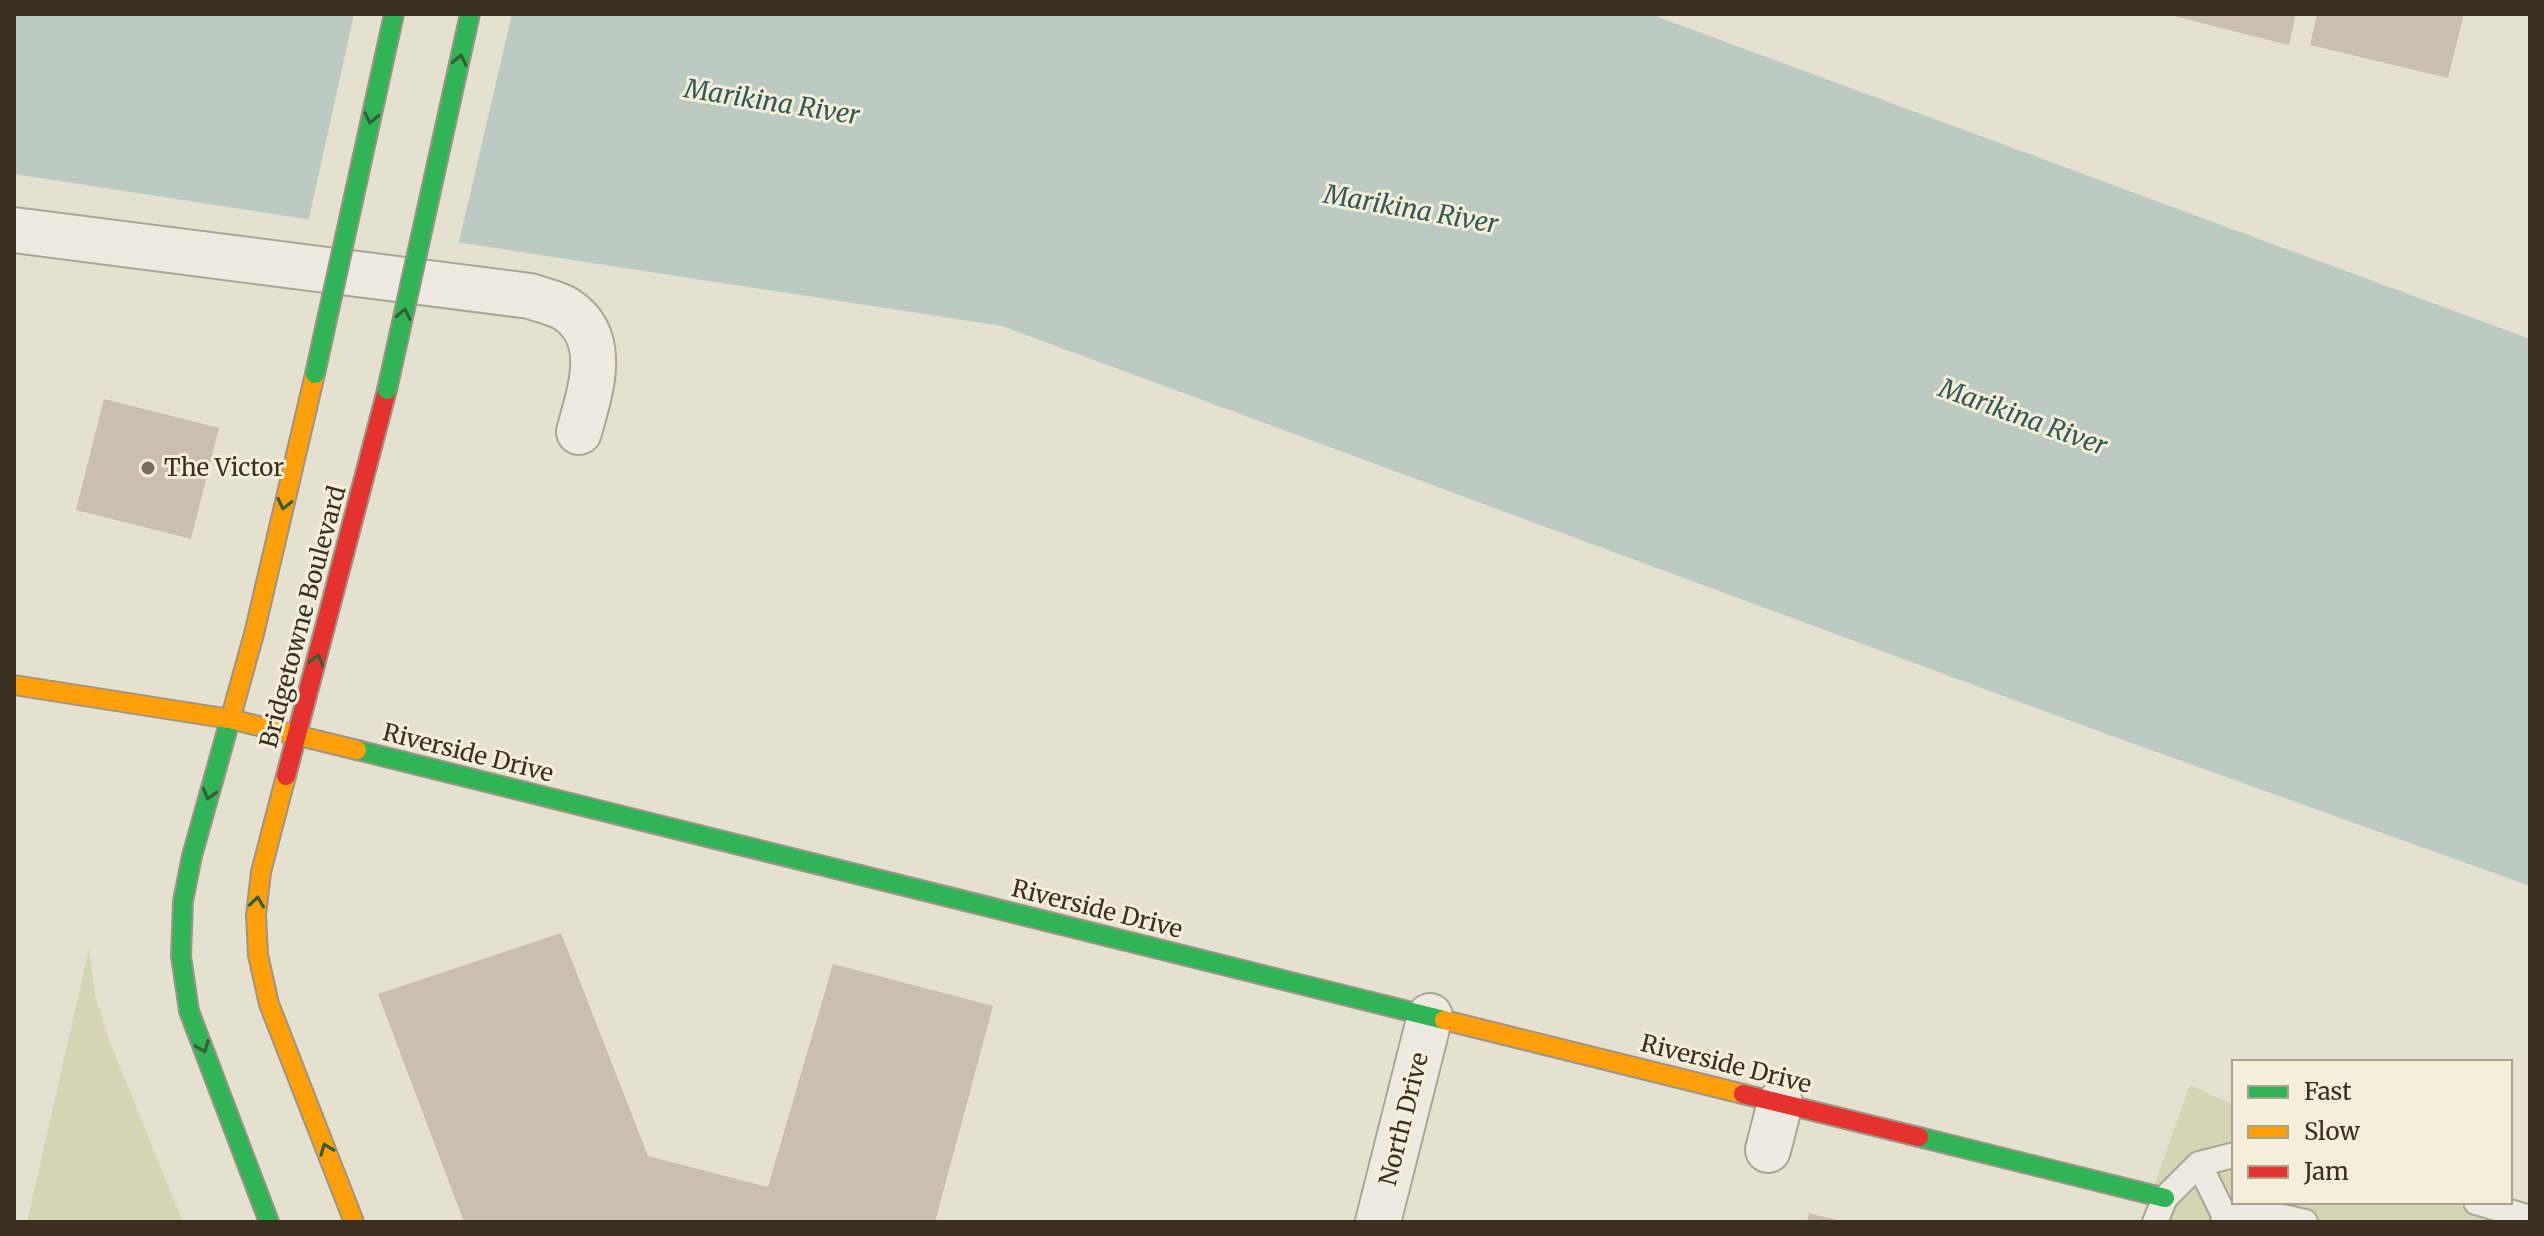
<svg xmlns="http://www.w3.org/2000/svg" width="2544" height="1236" font-family="Merriweather,serif">
	<style>
		.green { fill: #d3d5b3 }
		.water { fill: #bbcbc2 }
		.pier { fill: #e6e0d0 }
		.building { fill: #c9bfb1 }
		.lines { fill: none; stroke-linecap: round; stroke-linejoin: round }
		.lane-casing { stroke: #aba598; stroke-width: 28 }
		.street-casing { stroke: #aba598; stroke-width: 48 }
		.fast-casing { stroke: #9b9588; stroke-width: 22 }
		.slow-casing { stroke: #9b9588; stroke-width: 22 }
		.jam-casing { stroke: #9b9588; stroke-width: 22 }
		.lane { stroke: #eeeae1; stroke-width: 24 }
		.street { stroke: #eeeae1; stroke-width: 44 }
		.fast { stroke: #30b455; stroke-width: 18 }
		.slow { stroke: #ff9f0a; stroke-width: 18 }
		.jam { stroke: #e5322d; stroke-width: 18 }
		.fast-bridge-casing { stroke: #9b9588; stroke-width: 22; stroke-linecap: butt }
		.fast-bridge { stroke: #30b455; stroke-width: 18 }
		.oneway { stroke: #365e33 }
		.poi-dot { fill: #766d5e; stroke: #f5eed8; stroke-width: 3 }
		.labels { text-anchor: middle; stroke-width: 6; stroke-linejoin: round; paint-order: stroke }
		.poi-label { font-size: 24px; fill: #3a2f21; stroke: #f5eed8; text-anchor: start }
		.street-label { font-size: 24px; fill: #3a2f21; stroke: #f5eed8 }
		.water-label { font-size: 26px; font-style: italic; fill: #305959; stroke: #f5eed8 }
	</style>
	<rect width="100%" height="100%" fill="#e6e0d0"/>
	<path class="green" d="M89,949L95,995L109,1040L183,1222H27Z
		M2190,1085L2234,1105V1202H2452L2497,1222H2141Z"/>
	<path class="water" d="M14,14H1650L2530,339V886L2098,731L1002,326L14,174Z"/>
	<path class="pier" d="M354,14H512L458,246L308,223Z"/>
	<path class="building" d="M2166,14H2296L2289,45Z
		M2317,14H2464L2448,78L2310,45Z
		M104,399L219,428L191,539L76,510Z
		M561,933L648,1156L768,1187L833,964L993,1006L935,1222H464L378,994Z
		M1809,1213L1841,1221V1222H1807Z"/>
	<g class="lines">
		<g class="lane-casing">
			<path id="lane" d="M2199,1164L2226,1219
				M2476,1202L2530,1218
				M2155,1222L2165,1198L2199,1164L2234,1155
				M2223,1222C2247,1207 2278,1216 2305,1222"/>
		</g>
		<g class="street-casing">
			<path id="street" d="M14,230L530,296C541,300 556,303 566,309C610,338 590,391 579,432
				M1768,1150L1780,1103
				M1378,1222L1430,1016"/>
		</g>
		<g class="fast-casing">
			<path id="fast" d="M232,713L192,856L183,901L181,956L189,1011L269,1222
				M357,750L1444,1020
				M1919,1137L2165,1198"/>
		</g>
		<g class="slow-casing">
			<path id="slow" d="M14,685L230,719L357,750
				M232,713L254,634L315,374
				M286,776L261,872L256,915L258,955L269,1004L354,1222
				M1444,1020L1743,1094"/>
		</g>
		<g class="jam-casing">
			<path id="jam" d="M286,776L387,390
				M1743,1094L1919,1137"/>
		</g>
		<use href="#lane" class="lane"/>
		<use href="#street" class="street"/>
		<use href="#fast" class="fast"/>
		<use href="#slow" class="slow"/>
		<use href="#jam" class="jam"/>
		<g class="fast-bridge-casing">
			<path id="fast-bridge" d="M315,374L394,14
				M387,390L470,14"/>
		</g>
		<use href="#fast-bridge" class="fast-bridge"/>
	</g>
	<defs><path id="oneway-chevron" d="M-2-3.5L2.5 0L-2 3.5" fill="none" stroke-width="1.6" stroke-linecap="round" stroke-linejoin="round" transform="scale(2)"/></defs>
	<g class="oneway">
		<use href="#oneway-chevron" transform="translate(460 60) rotate(-78)"/>
		<use href="#oneway-chevron" transform="translate(371 118) rotate(102)"/>
		<use href="#oneway-chevron" transform="translate(404 314) rotate(-78)"/>
		<use href="#oneway-chevron" transform="translate(284 504) rotate(103)"/>
		<use href="#oneway-chevron" transform="translate(317 660) rotate(-75)"/>
		<use href="#oneway-chevron" transform="translate(209 794) rotate(106)"/>
		<use href="#oneway-chevron" transform="translate(257 902) rotate(-83)"/>
		<use href="#oneway-chevron" transform="translate(203 1047) rotate(69)"/>
		<use href="#oneway-chevron" transform="translate(326 1149) rotate(-111)"/>
	</g>
	<circle class="poi-dot" cx="148" cy="468" r="8"/>
	<g class="labels">
		<g class="poi-label">
			<text x="164" y="476">The Victor</text>
		</g>
		<g class="street-label">
			<text transform="translate(303 617) rotate(-75)" y="8">Bridgetowne Boulevard</text>
			<text transform="translate(468 753) rotate(14)" y="8">Riverside Drive</text>
			<text transform="translate(1097 909) rotate(14)" y="8">Riverside Drive</text>
			<text transform="translate(1726 1064) rotate(14)" y="8">Riverside Drive</text>
			<text transform="translate(1404 1119) rotate(-76)" y="8">North Drive</text>
		</g>
		<g class="water-label">
			<text transform="translate(772 102) rotate(9)" y="9">Marikina River</text>
			<text transform="translate(1411 209) rotate(10)" y="9">Marikina River</text>
			<text transform="translate(2023 417) rotate(20)" y="9">Marikina River</text>
		</g>
	</g>
	<rect width="2544" height="1236" fill="none" stroke="#3a2f21" stroke-width="32"/>
	<rect x="2232" y="1060" width="280" height="144" fill="#f5eed8" stroke="#aaa28f" stroke-width="2"/>
	<rect x="2248" y="1086" width="40" height="12" fill="#30b455" stroke="#aaa28f" stroke-width="2"/>
	<text x="2304" y="1100" font-size="24" fill="#3a2f21">Fast</text>
	<rect x="2248" y="1126" width="40" height="12" fill="#ff9f0a" stroke="#aaa28f" stroke-width="2"/>
	<text x="2304" y="1140" font-size="24" fill="#3a2f21">Slow</text>
	<rect x="2248" y="1166" width="40" height="12" fill="#e5322d" stroke="#aaa28f" stroke-width="2"/>
	<text x="2304" y="1180" font-size="24" fill="#3a2f21">Jam</text>
</svg>
